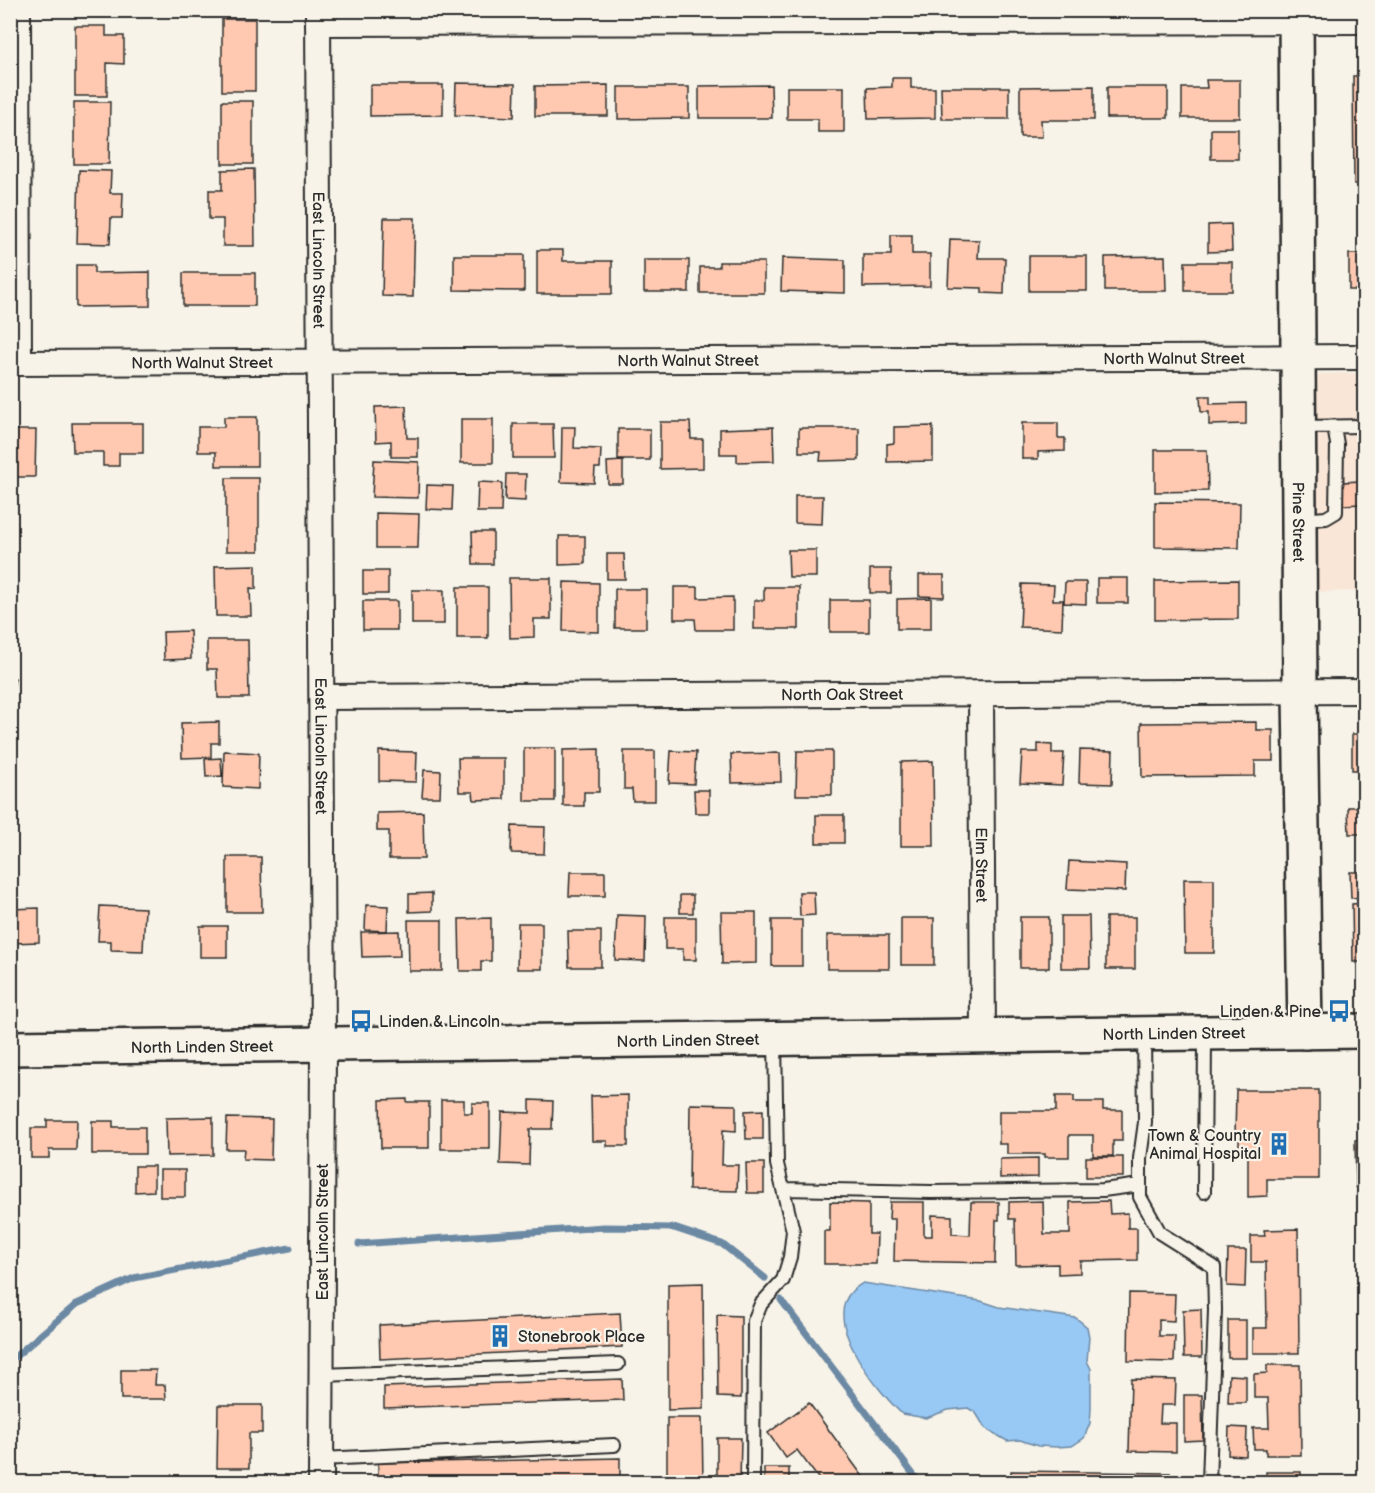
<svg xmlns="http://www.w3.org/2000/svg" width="1375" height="1493" font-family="'Balsamiq Sans',sans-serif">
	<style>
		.built { fill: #f9e6d7 }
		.water { fill: #98c8f4; stroke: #6c89a4; stroke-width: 1.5 }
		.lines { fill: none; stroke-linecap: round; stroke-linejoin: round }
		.stream { stroke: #6c89a4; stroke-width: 7 }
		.building { fill: #fec9b0; stroke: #2b2b2b; stroke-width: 1.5 }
		.lane-casing { stroke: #2b2b2b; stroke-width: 16 }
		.street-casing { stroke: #2b2b2b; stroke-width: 28 }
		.secondary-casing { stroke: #2b2b2b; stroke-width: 38 }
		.lane { stroke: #f7f3e8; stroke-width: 12 }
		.street { stroke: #f7f3e8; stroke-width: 24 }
		.secondary { stroke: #f7f3e8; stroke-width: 33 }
		.labels { text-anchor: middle; stroke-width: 4.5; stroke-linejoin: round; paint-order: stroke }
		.street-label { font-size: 16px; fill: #2b2b2b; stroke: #f7f3e8 }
		.poi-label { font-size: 16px; fill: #2b2b2b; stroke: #f7f3e8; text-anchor: end }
	</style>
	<rect width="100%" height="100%" fill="#f7f3e8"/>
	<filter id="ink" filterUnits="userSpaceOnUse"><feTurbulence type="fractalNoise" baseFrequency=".0167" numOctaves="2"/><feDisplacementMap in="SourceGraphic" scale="12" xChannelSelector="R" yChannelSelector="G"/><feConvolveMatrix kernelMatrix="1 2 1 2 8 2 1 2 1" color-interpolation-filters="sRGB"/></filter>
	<g filter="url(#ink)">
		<path class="built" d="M1364,373V591L1310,592V383L1316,376L1321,374Z"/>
		<path class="water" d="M863,1283L981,1301L999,1307L1076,1318L1087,1327L1089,1337L1087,1361L1091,1369V1409L1090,1423L1084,1438L1072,1446L1057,1447L1038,1446L1020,1440L1007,1441L985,1428L976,1413L968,1408L948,1410L926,1418L902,1414C879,1392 821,1323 852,1291C855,1288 860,1285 863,1283Z"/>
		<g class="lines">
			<path class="stream" d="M359,1244L604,1227L674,1228L722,1244L765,1278
				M781,1300L919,1482
				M10,1361L77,1304L134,1278L290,1248"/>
		</g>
		<path class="building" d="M75,10H105V13H75Z
			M224,10H256V12L224,13Z
			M222,19H255V91H222Z
			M75,26H106V36H124V64L107,63V96H75Z
			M1353,76H1364V184H1354Z
			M892,78H911V88H935V118L868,119L867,88L892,87Z
			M1206,80H1240V118H1182V88H1207Z
			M456,83L515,84L514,117L455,115Z
			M370,85H443V115L370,116Z
			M608,85V116H535V86Z
			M771,85L772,118H699V86Z
			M1094,86V120H1041L1042,137H1020V87Z
			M618,87H689V118L618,119Z
			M787,87H844V132H818V119H787Z
			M941,87H1009V119H942Z
			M1107,87H1168V118H1107Z
			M222,101H253V164H222Z
			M74,102H110L109,164H74Z
			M1211,129H1238V159H1211Z
			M254,169L255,246H223V219H209V190H222V170Z
			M79,170L111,171L110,193H123L122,218H111L110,244L77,243Z
			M384,218H415L413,297L382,296Z
			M1231,224L1232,251L1208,252V225Z
			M891,235H912V254H930V286L863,287V255H891Z
			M950,239L979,240L978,258H1005L1004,294L982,293V288L948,287Z
			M537,250H563V261H612V294H537Z
			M1349,254H1364V290H1349Z
			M454,255H524V291L454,290Z
			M1029,256H1087V291H1029Z
			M1165,256L1166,291H1105V257Z
			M782,258L845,260V293L781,291Z
			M644,260H689V292H644Z
			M719,262H764V293H700V267H719Z
			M1185,262H1232V291H1185Z
			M76,265H94V273L150,272V306L76,307Z
			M183,273H255V306H183Z
			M1200,396H1210V404L1246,403V424L1209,425V412H1201Z
			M406,406L407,438H418V457H391V441L376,442L375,407Z
			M224,417H257V466H216V452H198V427H224Z
			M461,419H493V463H461Z
			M660,422H690L691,439H703V468L660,469Z
			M72,423H143V453H119V466H103V452H73Z
			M1022,423H1058V438H1065V451L1038,452V459H1022Z
			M513,424H553L554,458H513Z
			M933,426V461L887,462V444L894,443V427Z
			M562,427H575L574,448L601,449L600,468H595L594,483L561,482Z
			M773,427L774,461L737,462V454H720V429Z
			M799,428H859V460L820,461L821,452H799Z
			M618,429H650V460H618Z
			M10,430H36L35,477H16V467H10Z
			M1155,450H1207L1208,491L1155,492Z
			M1360,457H1364V529H1361V504L1343,505V482L1360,481Z
			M374,460L419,462L418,498L372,497Z
			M623,461V484H608L607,462Z
			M506,474H526L525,501L505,500Z
			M226,478H259V551H226Z
			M478,482L502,483L501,512H477Z
			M427,485L453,486L452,510L426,509Z
			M795,496H823L822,524L795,523Z
			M1155,502L1240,503L1239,548L1155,547Z
			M376,513L419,514L418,548H376Z
			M472,532H493V564H473Z
			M559,536H585V564L559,565Z
			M788,550H816V577H789Z
			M607,554H624L625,579H607Z
			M256,565V589L250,588L251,616H216L215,566Z
			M870,569H891V593H870Z
			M363,571H388V594H363Z
			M919,575H944V597L919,596Z
			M509,578H551V619H534V637L510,638Z
			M1097,578H1128V603H1097Z
			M1238,580V619L1155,620V581Z
			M564,582L599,583V632L563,631Z
			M1065,582H1086V604L1064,603Z
			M10,584H13V654H10Z
			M1022,584L1054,585L1053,600H1063L1062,629L1020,627Z
			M457,587H488V638H457Z
			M674,587H698V598L733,597V630H696L695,619H674Z
			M764,587H799V629H754V600H764Z
			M615,589H646V628H615Z
			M412,590H444V624H412Z
			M931,598V629H897V599Z
			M830,600H869V632H830Z
			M363,601H397V630H363Z
			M1358,610H1364V645H1357Z
			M190,631L191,659L164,660L163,632Z
			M207,640H248L249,698H218L217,669H207Z
			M10,677L15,678L10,703Z
			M219,722V743H211V757L182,758L181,723Z
			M1256,722V730H1273V761H1255V776L1142,777L1141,723Z
			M1352,734H1364V770H1352Z
			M1038,744L1052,745V753H1064L1062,785L1020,783L1022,752H1038Z
			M524,748H555V801H524Z
			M599,749V792H584V806H563V750Z
			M1080,750L1113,751L1112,784L1079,783Z
			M224,751L259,753L258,789L223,787Z
			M379,751L417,752L416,782L379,781Z
			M624,751H655V801H633L632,789H624Z
			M671,751L696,752L694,784L669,783Z
			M797,751H832V795H796Z
			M780,753L781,782L732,783L731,754Z
			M221,758L222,776L206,777L205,759Z
			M458,758H504V799L474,800L473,792H459Z
			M933,761L934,846H901V762Z
			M424,770L441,771L440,797H422Z
			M694,790H709V813H695Z
			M1348,807H1364V834H1349Z
			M423,812L424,859H389V831H377V813Z
			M816,815H844V843H816Z
			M512,826L545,827L544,854L511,853Z
			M227,857H261L262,912H227Z
			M1069,861L1126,864L1125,891L1067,889Z
			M570,872H605V896H569Z
			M1350,872H1364V897L1351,898Z
			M1184,879H1214V953H1185Z
			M799,892H814L815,915L800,916Z
			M432,893V911L409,912V894Z
			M680,895H693V913H680Z
			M1364,903V962H1353L1352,904Z
			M366,905L388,906L387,931L365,930Z
			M100,906L145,908L143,951L111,950V941H98Z
			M39,908V942L11,943L10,952V909Z
			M721,912H756V963L722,964Z
			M617,915L646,916L645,961L615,960Z
			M1061,916H1089L1090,968H1061Z
			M665,917H696V960H683V949H665Z
			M1020,917H1049V968H1020Z
			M1106,917H1135V969H1106Z
			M491,918V961H481V971H460L459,919Z
			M901,918H934V965H901Z
			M408,920H442V971H409Z
			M772,920H802V966H772Z
			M518,923H542V969H517Z
			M200,926H227V957H200Z
			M399,931L400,956L362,957L361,932Z
			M568,931H601V967H569Z
			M827,935H889V969H827Z
			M1236,1090H1319V1179H1267V1196L1248,1197V1151H1239V1138H1235Z
			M628,1095V1146H607V1141H592L591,1096Z
			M1056,1096H1074V1102H1103V1110H1122V1141H1113V1156H1093V1135H1069V1157H1045V1154H1007V1144H999V1111H1056Z
			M407,1099V1102H429V1148H381L380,1100Z
			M441,1100H464V1113H472V1103H490V1149H441Z
			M530,1100L553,1101L552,1129H530L529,1165L500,1164L502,1112L530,1113Z
			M690,1104L736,1105V1131L723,1130L722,1165H738L737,1191L689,1190Z
			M763,1110V1139H746L745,1111Z
			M213,1117V1155L167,1156L166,1118Z
			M10,1118H12V1153H10Z
			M227,1118L272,1119L271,1160L243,1159L244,1149H226Z
			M47,1120H77L76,1150H49V1158H31V1128H47Z
			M92,1121H113V1127H145V1154H92Z
			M1355,1140H1364V1187H1356Z
			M1086,1157H1123V1177H1086Z
			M1038,1158V1177L1000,1178V1159Z
			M746,1163H764V1193H747Z
			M135,1166H154V1191L135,1192Z
			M160,1170H185V1197H160Z
			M1043,1201L1044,1234H1070V1202L1109,1201L1110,1214L1128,1213V1228H1137V1260L1080,1261V1273L1058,1274V1264L1016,1265L1015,1219H1009V1202Z
			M830,1202L869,1203V1234H877L876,1264H824V1231H830Z
			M890,1202H924V1236H932V1215L952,1216V1234L970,1235L971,1202H999V1220H996L995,1263L894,1261L895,1219H889Z
			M1298,1229L1299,1353H1253V1328H1267L1266,1262H1251V1236H1265L1264,1230Z
			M1228,1250H1246L1245,1287L1227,1286Z
			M703,1283L704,1409L668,1410V1284Z
			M1129,1293L1175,1294L1174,1321L1159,1320V1336H1175L1174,1362L1128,1361Z
			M1201,1309L1202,1357H1184L1183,1310Z
			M620,1313L622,1347L380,1359L379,1325Z
			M717,1315L741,1316V1398L718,1397Z
			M1228,1320H1246V1358H1228Z
			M1267,1365H1300L1301,1455H1266V1449H1254L1253,1428H1269L1268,1398H1254V1374L1267,1373Z
			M121,1370H156L155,1385H165L166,1399H121Z
			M1229,1375L1246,1376V1403H1228Z
			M622,1379L623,1400L384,1408V1387Z
			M1131,1379L1176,1380L1175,1405H1161L1160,1423H1176V1452L1129,1451Z
			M1184,1395H1202L1203,1440L1184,1441Z
			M809,1403L867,1482H821L797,1450L786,1458L768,1433Z
			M218,1405H262V1433H249V1468H217Z
			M667,1418H702L703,1482H667Z
			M1229,1427L1247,1428L1246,1456L1228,1455Z
			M717,1438H741L740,1482H717Z
			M620,1458V1482H378V1463Z
			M764,1468H789V1482H764Z
			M1011,1471L1170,1473V1482H1011Z
			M1266,1472H1301V1482H1253V1478H1266Z"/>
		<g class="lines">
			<g class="lane-casing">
				<path id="lane" d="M1300,427L1364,426
					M1301,520L1326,518L1336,512L1337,444L1334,427
					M1144,1036L1145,1122L1140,1158V1197L1160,1233L1214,1267L1215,1310L1209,1482
					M783,1189L931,1192L1103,1190L1140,1185
					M1204,1192L1205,1035
					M322,1375L618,1364
					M321,1459L614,1445
					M753,1482L754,1321L761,1304L783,1280L790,1257L793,1231L777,1164L775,1039"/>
			</g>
			<g class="street-casing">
				<g id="street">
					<path d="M18,10L19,363"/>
					<path id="s1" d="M318,10L323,1046L321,1482"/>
					<path d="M318,23L1364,21"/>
					<path id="s2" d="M10,363L1364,357"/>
					<path id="s3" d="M981,694L983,1037"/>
					<path id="s4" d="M322,697L1364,691"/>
				</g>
			</g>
			<g class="secondary-casing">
				<g id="secondary">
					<path id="s5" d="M1296,10L1300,692L1305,1032"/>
					<path id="s6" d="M10,1048C462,1045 913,1035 1364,1031"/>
				</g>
			</g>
			<use href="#lane" class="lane"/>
			<use href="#street" class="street"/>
			<use href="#secondary" class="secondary"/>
		</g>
	</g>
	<defs>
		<g id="bus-bare" transform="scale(1.8)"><path d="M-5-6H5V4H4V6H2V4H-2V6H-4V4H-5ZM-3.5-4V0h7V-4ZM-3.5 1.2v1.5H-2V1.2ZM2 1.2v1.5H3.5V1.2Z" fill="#1f6fb2" stroke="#f7f3e8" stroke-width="2.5" paint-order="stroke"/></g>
		<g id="building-bare" transform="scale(1.8)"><path d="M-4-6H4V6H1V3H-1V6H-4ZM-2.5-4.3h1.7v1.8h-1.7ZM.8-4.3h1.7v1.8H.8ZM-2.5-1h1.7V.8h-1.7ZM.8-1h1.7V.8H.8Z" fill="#1f6fb2" stroke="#f7f3e8" stroke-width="2.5" paint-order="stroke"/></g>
	</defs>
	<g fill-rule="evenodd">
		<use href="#bus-bare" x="1339" y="1011"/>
		<use href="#bus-bare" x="361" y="1021"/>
		<use href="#building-bare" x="1279" y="1144"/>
		<use href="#building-bare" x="500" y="1336"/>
	</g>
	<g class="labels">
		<g class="street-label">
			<text dy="6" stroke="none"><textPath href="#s1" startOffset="250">East Lincoln Street</textPath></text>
			<text dy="6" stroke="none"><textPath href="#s2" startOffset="1164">North Walnut Street</textPath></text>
			<text dy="6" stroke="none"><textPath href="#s2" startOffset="678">North Walnut Street</textPath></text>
			<text dy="6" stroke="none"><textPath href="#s2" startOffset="192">North Walnut Street</textPath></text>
			<text dy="6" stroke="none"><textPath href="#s5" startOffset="512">Pine Street</textPath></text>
			<text dy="6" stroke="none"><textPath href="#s4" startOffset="520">North Oak Street</textPath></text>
			<text dy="6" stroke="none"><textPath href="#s1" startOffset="736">East Lincoln Street</textPath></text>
			<text dy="6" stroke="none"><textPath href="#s3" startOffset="171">Elm Street</textPath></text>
			<text dy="6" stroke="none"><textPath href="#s6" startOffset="1164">North Linden Street</textPath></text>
			<text dy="6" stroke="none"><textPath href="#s6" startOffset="678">North Linden Street</textPath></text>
			<text dy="6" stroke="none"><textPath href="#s6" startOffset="192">North Linden Street</textPath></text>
			<text transform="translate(322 1232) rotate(-90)" y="6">East Lincoln Street</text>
		</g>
		<g class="poi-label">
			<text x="1321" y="1017">Linden &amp; Pine</text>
			<text x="379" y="1027" text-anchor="start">Linden &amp; Lincoln</text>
			<text x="1261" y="1141">Town &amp; Country<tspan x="1261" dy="18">Animal Hospital</tspan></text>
			<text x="518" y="1342" text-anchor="start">Stonebrook Place</text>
		</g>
	</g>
	<rect width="1375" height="1493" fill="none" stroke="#f7f3e8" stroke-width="36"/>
	<rect x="18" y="18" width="1339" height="1457" fill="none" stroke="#2b2b2b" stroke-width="2" filter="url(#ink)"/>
</svg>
